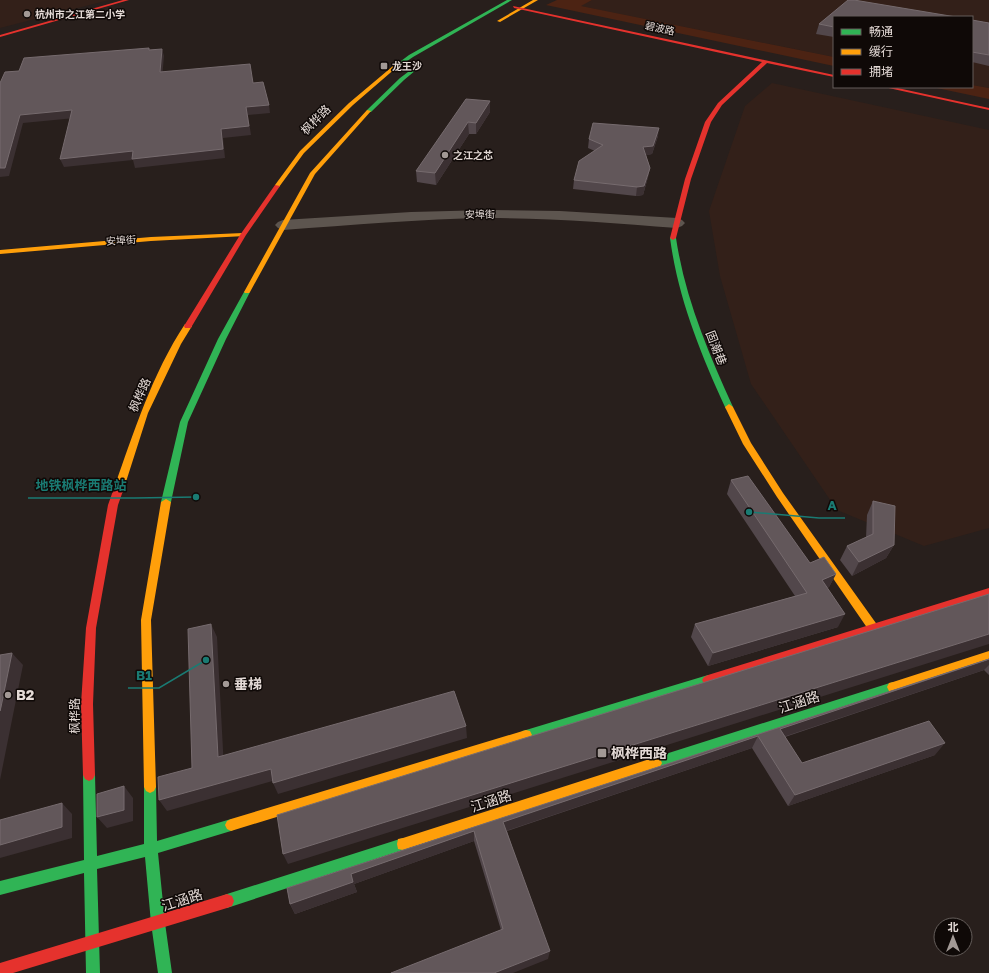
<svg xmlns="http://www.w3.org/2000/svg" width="989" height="973" font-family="'Golos Text','Noto Sans SC',sans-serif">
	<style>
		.built { fill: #332019 }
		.green { fill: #4c2313 }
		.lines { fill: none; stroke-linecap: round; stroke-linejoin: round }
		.street { fill: #5d554f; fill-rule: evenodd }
		.fast { fill: #30b455; fill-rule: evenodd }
		.slow { fill: #ff9f0a; fill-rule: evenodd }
		.jam { fill: #e5322d; fill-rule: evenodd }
		.wall { fill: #52474b }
		.shaded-wall { fill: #3b3032 }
		.building { fill: #62575a; stroke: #766b6e }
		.poi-dot { fill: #a29995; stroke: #0f0907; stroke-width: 1.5 }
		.labels { text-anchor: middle; stroke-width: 3; stroke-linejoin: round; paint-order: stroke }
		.far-poi-label { font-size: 10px; font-weight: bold; fill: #e4dad6; stroke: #0f0907; text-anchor: start }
		.far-street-label { font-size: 10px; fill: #e4dad6; stroke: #0f0907 }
		.street-label { font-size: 12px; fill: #e4dad6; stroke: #0f0907 }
		.near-poi-label { font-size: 14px; font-weight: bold; fill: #e4dad6; stroke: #0f0907; text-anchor: start }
		.near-street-label { font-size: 14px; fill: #e4dad6; stroke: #0f0907 }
		.leader { fill: none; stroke: #1a7b73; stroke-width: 1.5 }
		.callout-dot { fill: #1a7b73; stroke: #0f0907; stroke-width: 1.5 }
		.callout-label { font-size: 13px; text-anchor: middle; font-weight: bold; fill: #1a7b73; stroke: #0f0907; stroke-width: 3; stroke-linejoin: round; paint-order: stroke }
	</style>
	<rect width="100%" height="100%" fill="#281f1c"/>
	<path class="built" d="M0,0H109L0,28Z
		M592,0H989V88L972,85V17H834V57L580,6Z
		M772,83L989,130V528L924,546L837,510L751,384L720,276L709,211L745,106Z"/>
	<path class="green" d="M557,0H592L581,6L834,57V66L546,5Z
		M972,85L989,88V99L932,87H972Z"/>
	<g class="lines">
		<path class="street" d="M489,210L560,211L677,218L682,220L685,223L682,226L677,228C614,223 552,218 489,218C420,219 352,225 283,230L278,228L275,225L278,222L283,220L411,212Z"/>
		<path class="fast" d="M507,0H512L413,57L397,68L393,67L409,55Z
			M412,69L416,70L404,80L371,112H367V110L400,78Z
			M673,236L676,238C685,298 708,352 733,407L732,409H726L725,407C700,352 678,298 670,238Z
			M247,290L250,292L226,339L188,422L171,502L166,505L163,504L161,502L180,422L218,339L244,292Z
			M708,675L712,677L714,680L712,683L708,685L526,740L522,739L520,735L522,731L526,730Z
			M893,682L897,683L899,687L897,691L893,692L656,769L652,767L650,763L652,759L656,757Z
			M89,769L93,771L95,775L97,856L144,844V787L146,783L150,781L154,783L156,787L157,841L231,819L235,821L237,825L235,829L231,831L158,853L165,923L172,973H158L151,923L145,857L97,869L100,973H86L84,873L0,895V881L84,860L83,775L85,771Z
			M403,838L408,839L409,844L408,849L403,850L227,908L222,906L220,901L222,896L227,894Z"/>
		<path class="slow" d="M533,0H538L500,22L497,21Z
			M393,66L397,67L353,105L304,153L279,187H275V185L300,151L349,103Z
			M367,110L371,111L315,174L250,292L249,293H245L244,292L310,173Z
			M243,233L245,234V236L151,241L0,254V250L151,237Z
			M185,324H191L192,326L181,344L148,413L124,488L122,490H116L114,488C134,432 152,374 185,324Z
			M729,404L733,407L751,443L783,493L878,626L879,629L878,632L874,633L870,632L777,497L743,444L725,407Z
			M166,499L171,502L151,620L156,787L154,791L150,793L146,791L144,787L141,620L161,502Z
			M989,651V661L893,692L889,691L887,687L889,683L893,682Z
			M526,730L530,731L532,735L530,739L526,740L231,831L227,829L225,825L227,821L231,819Z
			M656,757L660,759L662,763L660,767L656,769L403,850L398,849L397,844L398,839L403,838Z"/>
		<path class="jam" d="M123,0H129L0,37V35Z
			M513,6L834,75V77L767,63L722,105L711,122L691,179L676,238L673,240L670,238L685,179L705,122L718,103L762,62L514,8Z
			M884,87H893L989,108V110Z
			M275,185L280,186L246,235L192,326L191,328H185L184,326L240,235Z
			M119,485L124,488L118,505L96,628L93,704L95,775L93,779L89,781L85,779L83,775L81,704L86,628L108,505L114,488Z
			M989,588V596L708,685L704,683L702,680L704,677L708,675Z
			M227,894L232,896L234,901L232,906L227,908L13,973H0V963Z"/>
	</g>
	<path class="wall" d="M834,17V37L816,34L819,24Z
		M972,20L989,23V66L972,62Z
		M490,101V112L476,134H469L436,185L417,182L416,171Z
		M658,136L652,154L646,155L650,168L648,177L643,195L636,196L573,189L574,180L595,151L588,148L589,139Z
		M731,480L810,563L836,574L829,587L827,588L838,627L708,666L691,637L695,624L795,596L727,494Z
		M873,501L894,545L886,558L852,576L840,560L847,546L866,538L867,515Z
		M989,659V675L984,670L785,737L802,763L935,755L788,806L752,748L507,831L548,959L501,930L474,841L354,884L357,892L295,914L290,904L287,888Z"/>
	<path class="shaded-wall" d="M162,49L164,56L162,79L160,72Z
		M490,101V112L476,134V123Z
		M269,105L270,113L248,115L251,135L223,138L225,158L135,168L133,160L64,167L60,159L221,129L246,107Z
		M72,110L75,118L23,123L9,176L0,177V168L20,115Z
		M468,122L469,134L436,185L435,173Z
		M659,128L658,136L652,154L642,156L643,147Z
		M650,168L648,177L643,195L636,196L637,187Z
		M894,545L886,558L852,576L859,562Z
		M836,574L829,587L815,594L822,580Z
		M845,614L838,627L708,666L713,653Z
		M211,624L217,637L224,769L218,757Z
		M989,634V644L288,864L283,854Z
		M12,653L23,665L0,780V711Z
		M989,660V665L984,670L774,740L780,729Z
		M466,726L467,738L278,794L273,783Z
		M758,736L752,748L503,832V822Z
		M945,743L935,755L788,806L795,795Z
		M271,769L276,780L167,811L159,800Z
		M124,786L133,798V821L107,828L97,817Z
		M62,803L72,814V838L0,858V845Z
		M474,831V841L354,884L357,892L295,914L290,904L351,874Z
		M550,951L548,959L513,973H494Z"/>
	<path class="building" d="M848,0H854L956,17H834V27L819,24Z
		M972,20L989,23V55L972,52Z
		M149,48V50L162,49L160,72L250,64L253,83L263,82L269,105L246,107L249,126L221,129L223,149L132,159L133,151L60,159L72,110L20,115L5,168H0V83L5,72L19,71L24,58Z
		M466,99L490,101L476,123L468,122L435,173L416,171Z
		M593,123L659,128L653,146L643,147L650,168L644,186L637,187L574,180L579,161L603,145L589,139Z
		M748,476L810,563L824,557L836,574L822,580L845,614L713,653L695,624L807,593L731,480Z
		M873,501L895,506L894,545L859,562L847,546L873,534Z
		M989,594V634L283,854L277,815Z
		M211,624L218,757L454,691L466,726L273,783L271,769L159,800L158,777L192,768L188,629Z
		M12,653L1,707L0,711V655Z
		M989,659L780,729L802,763L929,721L945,743L795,795L758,736L503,822L550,951L494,973H391L503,929L474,831L351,874L353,882L290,904L287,888Z
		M124,786V810L97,817V794Z
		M62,803V827L0,845V820Z"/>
	<g class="poi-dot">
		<circle cx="27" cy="14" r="4"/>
		<rect x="380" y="62" width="8" height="8" rx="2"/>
		<circle cx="445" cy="155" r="4"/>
		<circle cx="226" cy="684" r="4"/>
		<circle cx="8" cy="695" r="4"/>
		<rect x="597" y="748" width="10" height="10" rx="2"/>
	</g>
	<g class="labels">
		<g class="far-poi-label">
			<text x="35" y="18">杭州市之江第二小学</text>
			<text x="392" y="70">龙王沙</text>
			<text x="453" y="159">之江之芯</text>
		</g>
		<g class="far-street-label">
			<text transform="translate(660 28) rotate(12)" y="4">碧波路</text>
			<text transform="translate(480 214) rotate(-1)" y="4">安埠街</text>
			<text transform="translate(121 240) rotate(-4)" y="4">安埠街</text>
		</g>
		<g class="street-label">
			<text transform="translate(316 120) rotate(-45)" y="4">枫桦路</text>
			<text transform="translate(716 348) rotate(69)" y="4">固潮巷</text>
			<text transform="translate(140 395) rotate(-66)" y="4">枫桦路</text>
			<text transform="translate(75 716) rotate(-90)" y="4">枫桦路</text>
		</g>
		<g class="near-poi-label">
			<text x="234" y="689">垂梯</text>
			<text x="16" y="700">B2</text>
			<text x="611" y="758">枫桦西路</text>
		</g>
		<g class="near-street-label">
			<text transform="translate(799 702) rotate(-18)" y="5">江涵路</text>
			<text transform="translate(491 801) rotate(-18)" y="5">江涵路</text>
			<text transform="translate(182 900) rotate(-18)" y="5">江涵路</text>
		</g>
	</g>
	<path class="leader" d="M196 497L135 498H28M749 512L819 518H845M206 660L159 688H128"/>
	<g class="callout-dot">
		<circle cx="196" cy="497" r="4"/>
		<circle cx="749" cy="512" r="4"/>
		<circle cx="206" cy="660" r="4"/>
	</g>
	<g class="callout-label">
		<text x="81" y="490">地铁枫桦西路站</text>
		<text x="832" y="510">A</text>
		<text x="144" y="680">B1</text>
	</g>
	<rect x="833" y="16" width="140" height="72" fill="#0f0907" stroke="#645d5a"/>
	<rect x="841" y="29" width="20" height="6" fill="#30b455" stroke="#645d5a"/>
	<text x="869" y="36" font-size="12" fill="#e4dad6">畅通</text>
	<rect x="841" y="49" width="20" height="6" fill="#ff9f0a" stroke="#645d5a"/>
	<text x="869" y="56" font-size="12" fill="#e4dad6">缓行</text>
	<rect x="841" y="69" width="20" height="6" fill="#e5322d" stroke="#645d5a"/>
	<text x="869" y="76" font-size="12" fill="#e4dad6">拥堵</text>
	<g transform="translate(953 937)"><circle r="19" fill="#0f0907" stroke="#645d5a"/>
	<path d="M0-3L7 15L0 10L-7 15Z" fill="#a29995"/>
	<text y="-6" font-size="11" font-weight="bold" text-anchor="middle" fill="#e4dad6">北</text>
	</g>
</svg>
